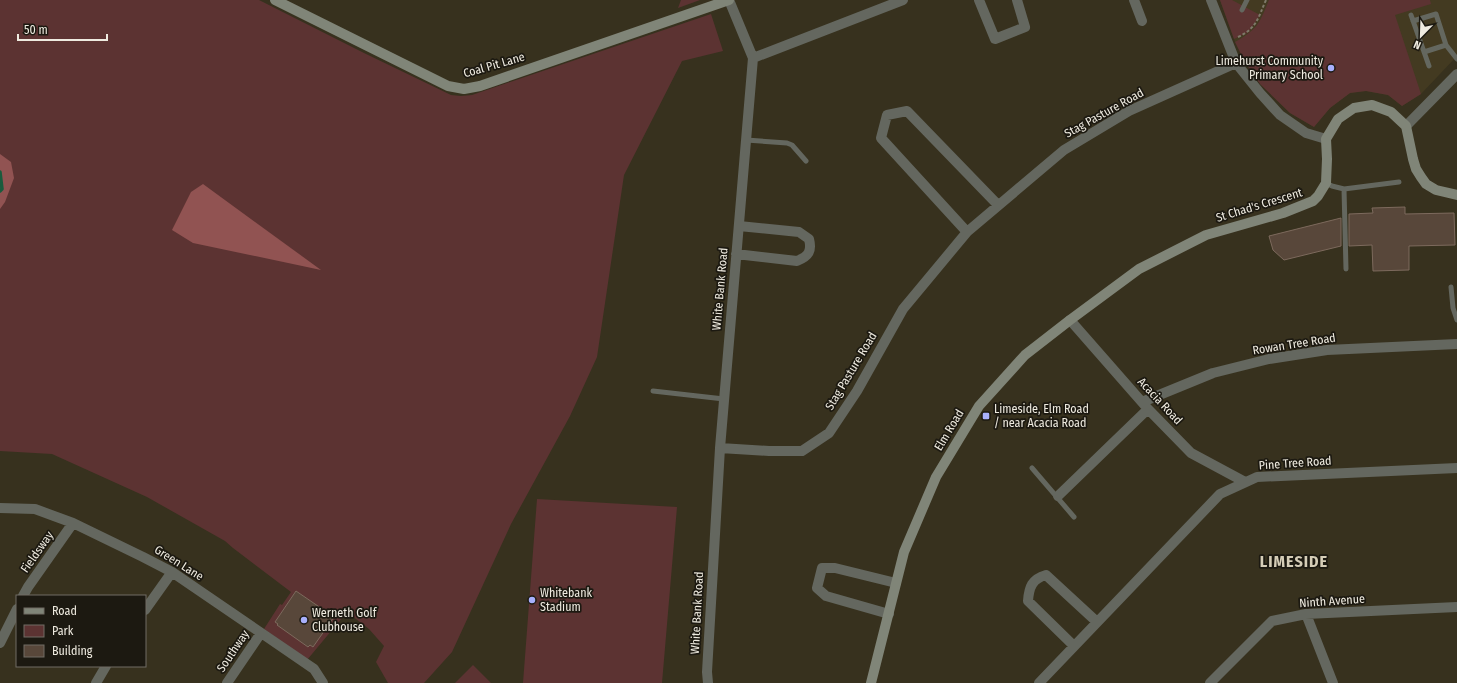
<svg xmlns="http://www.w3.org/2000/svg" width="1457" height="683" font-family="'Fira Sans Condensed',sans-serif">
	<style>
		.built { fill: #433a21 }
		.green { fill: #5c3332 }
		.forest { fill: #915352 }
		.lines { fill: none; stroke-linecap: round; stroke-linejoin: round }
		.stream { stroke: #195b3d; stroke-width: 3.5 }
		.building { fill: #58473a; stroke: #7d6a5d }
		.path { stroke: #7e7969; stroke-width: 2; stroke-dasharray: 3 2; stroke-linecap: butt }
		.lane { stroke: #64675f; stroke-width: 5 }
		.street { stroke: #64675f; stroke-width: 10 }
		.secondary { stroke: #808578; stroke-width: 10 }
		.poi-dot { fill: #a8b0fc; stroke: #1c1911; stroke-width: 1.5 }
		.labels { text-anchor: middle; stroke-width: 3.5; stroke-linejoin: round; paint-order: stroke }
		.poi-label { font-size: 12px; fill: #efebe0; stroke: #1c1911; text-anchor: start }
		.street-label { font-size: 12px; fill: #efebe0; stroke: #1c1911 }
		.district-label { font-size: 16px; font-weight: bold; letter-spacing: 1px; fill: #d5cdb7; stroke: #1c1911 }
	</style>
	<rect width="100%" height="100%" fill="#37311e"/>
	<path class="built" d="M1220,0H1457V56L1421,94L1402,106L1388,95L1366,91L1350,93L1330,108L1314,127L1290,113L1260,84L1245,62L1235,42Z"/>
	<path class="green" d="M0,0H259L364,53L451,95L461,96L472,95L711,14L723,51L682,61L624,175L597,357L570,416L511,524L452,652L424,683H388L376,662L384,646L369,629L347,612L307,660L264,629L280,604L282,605L291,592L233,548L225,541L147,497L52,454L0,451Z
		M681,0H700L678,8Z
		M1220,0H1232L1260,15L1249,32L1234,39Z
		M1269,0H1430L1431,4L1395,15L1421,94L1402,106L1388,95L1366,91L1350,93L1330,108L1314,127L1290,113L1260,84L1245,62L1235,42C1258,29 1259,24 1269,0Z
		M537,499L677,507L662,683H523Z
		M473,665L491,683H455Z"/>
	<path class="forest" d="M0,154L11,162L14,178L5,202L0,209Z
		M203,184L321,270L193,243L172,230L191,192Z"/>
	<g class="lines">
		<path class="stream" d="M0,172L2,189L0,191"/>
	</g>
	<path class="building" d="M1405,207V214L1454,213L1455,245L1409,246V270L1373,271L1372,245L1349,246V214L1373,213L1372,208Z
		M1341,218V246L1284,260L1273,250L1269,236Z
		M296,591L334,617L313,647L310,645L308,647L277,625L278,624L275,622Z"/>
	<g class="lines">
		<path class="path" d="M1238,37C1257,28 1258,18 1266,0"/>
		<path class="lane" d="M1242,10L1247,0
			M1411,15L1429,66
			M1413,21L1436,14L1446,45L1457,59
			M1424,52L1446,45
			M746,140L787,143L792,145L806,161
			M1326,183L1332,186L1344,189L1399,182
			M1344,189L1346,269
			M1451,287L1453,308L1457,320
			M653,391L724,399
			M1032,468L1074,517"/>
		<path class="street" d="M729,0L753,58
			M979,0L995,39L1025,27L1017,0
			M1134,0L1142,21
			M1211,0L1236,63L1260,93L1280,115L1306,133L1326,139
			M1406,126L1457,74
			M967,232L881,138L887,115L907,111L998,205
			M736,254L797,261C809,256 812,251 809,239L799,232L739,226
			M1070,320L1148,409L1191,453L1245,482
			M1142,402L1213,373L1269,359L1327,350L1457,344
			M720,448L769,451H802L829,433L857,391L903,309L967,232L1064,150L1129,111L1236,63
			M1058,496L1148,409
			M0,508L35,509L73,523L143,557L172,572L314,669L323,683
			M23,596L28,587L73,523
			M145,610L172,572
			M889,614L826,596L817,588L822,568H835L896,583
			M1306,614L1333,683
			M0,643L17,609
			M1074,646L1028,601C1029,587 1032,579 1046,575L1097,622
			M96,683L106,666
			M227,683L261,633
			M708,683L707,672L720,448L753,58L903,0
			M1039,683L1220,494L1257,477L1457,468
			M1210,683L1272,621L1306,614L1457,607"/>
		<path class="secondary" d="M275,0L448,86L464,89L480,86L729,0
			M871,683L904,552L936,477L979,406L1025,355L1070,320L1139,269L1206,235L1283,213L1313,201L1318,196L1326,183L1327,159L1326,139L1338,119L1354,108L1372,105L1391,112L1406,126L1413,159L1416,169L1421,177L1426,184L1436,190L1457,195"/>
	</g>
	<g class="poi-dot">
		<circle cx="1331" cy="68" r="4"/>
		<rect x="982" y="412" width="8" height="8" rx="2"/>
		<circle cx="532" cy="600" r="4"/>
		<circle cx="304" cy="620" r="4"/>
	</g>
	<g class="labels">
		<g class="poi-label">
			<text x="1323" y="65" text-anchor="end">Limehurst Community<tspan x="1323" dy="14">Primary School</tspan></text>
			<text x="994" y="413">Limeside, Elm Road<tspan x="994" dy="14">/ near Acacia Road</tspan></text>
			<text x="540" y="597">Whitebank<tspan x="540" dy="14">Stadium</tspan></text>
			<text x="312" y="617">Werneth Golf<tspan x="312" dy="14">Clubhouse</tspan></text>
		</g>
		<g class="street-label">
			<text transform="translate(494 65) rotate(-16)" y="4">Coal Pit Lane</text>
			<text transform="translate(1104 113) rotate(-29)" y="4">Stag Pasture Road</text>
			<text transform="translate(1259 205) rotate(-17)" y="4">St Chad's Crescent</text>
			<text transform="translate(720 289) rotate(-85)" y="4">White Bank Road</text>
			<text transform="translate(1294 344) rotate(-9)" y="4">Rowan Tree Road</text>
			<text transform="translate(851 371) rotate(-59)" y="4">Stag Pasture Road</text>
			<text transform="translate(1160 401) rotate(47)" y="4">Acacia Road</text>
			<text transform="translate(949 430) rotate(-59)" y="4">Elm Road</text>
			<text transform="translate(1295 463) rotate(-4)" y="4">Pine Tree Road</text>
			<text transform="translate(37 552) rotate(-55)" y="4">Fieldsway</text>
			<text transform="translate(179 563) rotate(32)" y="4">Green Lane</text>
			<text transform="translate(1332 601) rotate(-4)" y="4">Ninth Avenue</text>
			<text transform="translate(697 613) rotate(-87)" y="4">White Bank Road</text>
			<text transform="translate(233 651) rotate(-56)" y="4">Southway</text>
		</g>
		<g class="district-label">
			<text x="1294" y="567">LIMESIDE</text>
		</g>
	</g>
	<rect x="16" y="595" width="130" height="72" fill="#1c1911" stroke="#706d64"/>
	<rect x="24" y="608" width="20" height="6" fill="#808578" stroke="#706d64"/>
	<text x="52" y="615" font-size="12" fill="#efebe0">Road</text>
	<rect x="24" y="625" width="20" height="12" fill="#5c3332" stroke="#706d64"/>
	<text x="52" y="635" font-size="12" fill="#efebe0">Park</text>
	<rect x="24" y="645" width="20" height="12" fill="#58473a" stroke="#706d64"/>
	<text x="52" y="655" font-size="12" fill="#efebe0">Building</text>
	<g transform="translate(1421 36) rotate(203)" stroke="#1c1911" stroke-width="3" paint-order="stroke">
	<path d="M0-3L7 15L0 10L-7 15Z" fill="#efebe0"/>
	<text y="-6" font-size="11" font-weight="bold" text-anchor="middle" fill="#efebe0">N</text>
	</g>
	<path d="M18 34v6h89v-6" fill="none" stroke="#efebe0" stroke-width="2"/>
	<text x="24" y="34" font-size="12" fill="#efebe0" stroke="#1c1911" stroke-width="3" paint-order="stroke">50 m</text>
</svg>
